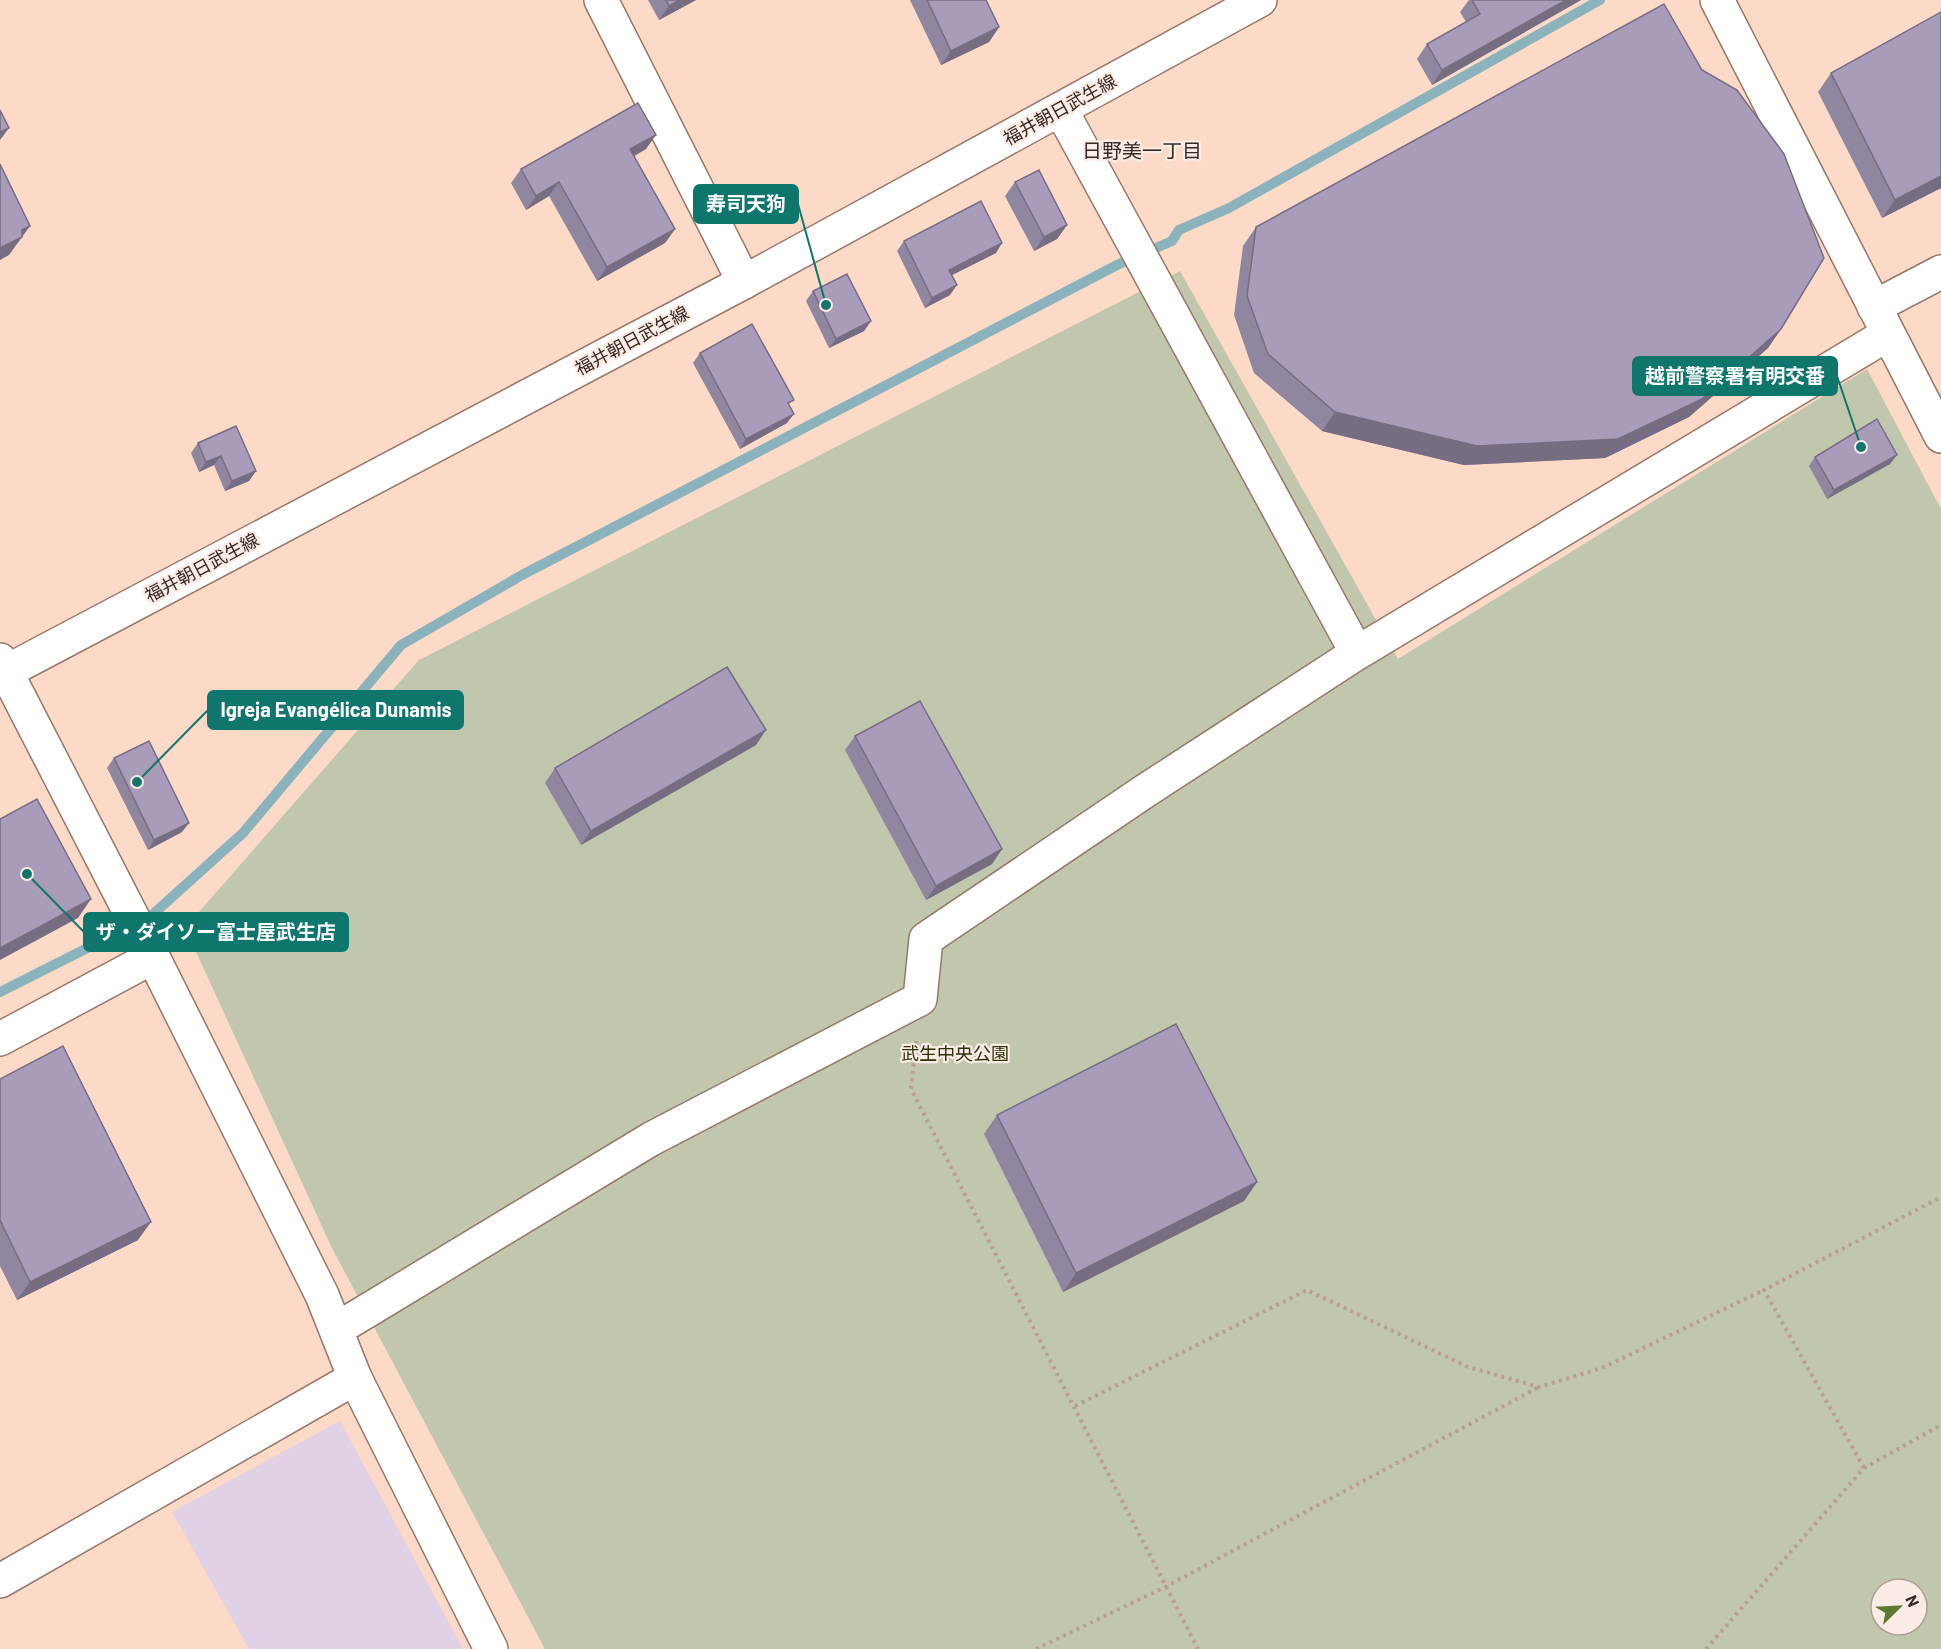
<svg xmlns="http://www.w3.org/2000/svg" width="1941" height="1649" font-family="Barlow,'Noto Sans JP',sans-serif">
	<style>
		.industrial { fill: #e1d1e4 }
		.green { fill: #c0c7ac; fill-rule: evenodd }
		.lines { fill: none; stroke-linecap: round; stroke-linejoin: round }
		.stream { stroke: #8ab3bc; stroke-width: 10 }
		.minor-casing { stroke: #987769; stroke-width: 36 }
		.tertiary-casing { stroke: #987769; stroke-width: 36 }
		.primary-casing { stroke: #987769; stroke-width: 36 }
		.path { stroke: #ba9e90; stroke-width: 4; stroke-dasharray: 3 4.5; stroke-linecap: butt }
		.minor { stroke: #fff; stroke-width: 33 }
		.tertiary { stroke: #fff; stroke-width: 33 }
		.primary { stroke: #fff; stroke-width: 33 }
		.wall { fill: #9186a0 }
		.shaded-wall { fill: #766d82 }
		.building { fill: #a99cba; stroke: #766d82; stroke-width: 1.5 }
		.labels { text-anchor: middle; stroke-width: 4.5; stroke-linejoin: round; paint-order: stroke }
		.street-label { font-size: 18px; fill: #362922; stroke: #faebe4 }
		.park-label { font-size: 18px; fill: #2b330b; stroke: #faebe4 }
		.neighbourhood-label { font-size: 20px; fill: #362922; stroke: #faebe4 }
		.leader { fill: none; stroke: #0f766e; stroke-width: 2 }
		.callout-dot { fill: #0f766e; stroke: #faebe4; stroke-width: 2 }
		.callout { fill: #0f766e; stroke: #0f766e; stroke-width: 2 }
		.callout-label { font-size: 20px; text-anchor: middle; font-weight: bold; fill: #fff }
	</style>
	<rect width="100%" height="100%" fill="#fdd9c8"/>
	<path class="industrial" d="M340,1421L463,1649H249L172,1512Z"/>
	<path class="green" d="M1180,271L1398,659L1867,369L1941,509V1649H545L332,1248L185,928L419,660ZM1881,1589H1917V1625H1881Z"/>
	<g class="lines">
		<path class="stream" d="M0,992L151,916L243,833L401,645L522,575L1119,264L1172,241L1179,230L1229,208L1600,0"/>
		<g class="minor-casing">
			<path id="minor" d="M601,0L744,282
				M1717,0L1941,436
				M1061,110L1357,653
				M1874,307L1941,272
				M0,1039L153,957
				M337,1329L651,1139L920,999L926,939L1145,791L1357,653L1888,334
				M0,1581L355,1378"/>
		</g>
		<g class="tertiary-casing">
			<path id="tertiary" d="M0,660L153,957L322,1295L355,1378L491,1649"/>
		</g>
		<g class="primary-casing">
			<path id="primary" d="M0,675L744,282L1260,0"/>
		</g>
		<path class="path" d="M916,1041L911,1089L1198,1649
			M1075,1406L1307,1290L1468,1367L1539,1387L1602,1368L1764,1290
			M1864,1468L1764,1290L1941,1197
			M1036,1649L1167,1586L1539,1387
			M1706,1649L1864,1468L1941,1425"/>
		<use href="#minor" class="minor"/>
		<use href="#tertiary" class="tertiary"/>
		<use href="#primary" class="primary"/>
	</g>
	<path class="wall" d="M648,0H696L659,20Z
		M910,0H986L999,27L989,42L941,65Z
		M1469,0H1581L1432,85L1417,59L1427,44L1466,22L1460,12Z
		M1831,73L1941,188L1882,218L1818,92Z
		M646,149L634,156L675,229L665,243L597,281L549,196L526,210L511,183L521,169Z
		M1015,182L1067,225L1057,239L1034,251L1005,196Z
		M1256,227L1781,329L1768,348L1689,417L1605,458L1464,465L1322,431L1254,373L1234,315L1243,246Z
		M904,241L996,253L952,275L950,295L925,308L897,251Z
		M813,291L871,321L864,331L829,348L806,301Z
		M700,353L790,406L787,423L740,449L693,363Z
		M198,443L256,471L249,481L225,491L214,465L199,472L191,453Z
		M1815,457L1890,464L1827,499L1809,466Z
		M855,736L1002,849L992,864L926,900L845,750Z
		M756,745L581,845L545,783L555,768Z
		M114,758L182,832L148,850L107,768Z
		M0,1079L138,1240L17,1300L0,1266Z
		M997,1115L1257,1182L1244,1201L1063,1292L984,1134Z"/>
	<path class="shaded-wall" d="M680,0H696L659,20L669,6Z
		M1566,0H1581L1432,85L1442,70Z
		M999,27L989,42L941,65L951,51Z
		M9,128L0,140V132Z
		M656,135L646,149L620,164L630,149Z
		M1941,176V188L1882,218L1895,200Z
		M559,182L549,196L526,210L536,196Z
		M1067,225L1057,239L1034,251L1044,237Z
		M30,226L9,255L0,260V248L22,230Z
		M675,229L665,243L597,281L607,267Z
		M1002,243L996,253L942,280L949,270Z
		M957,285L950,295L925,308L932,298Z
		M871,321L864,331L829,348L836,339Z
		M1781,329L1768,348L1689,417L1605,458L1464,465L1322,431L1335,412Z
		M794,414L787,423L740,449L746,439Z
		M1897,455L1890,464L1827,499L1834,490Z
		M221,456L214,465L199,472L206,462Z
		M256,471L249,481L225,491L232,481Z
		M766,730L756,745L581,845L591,831Z
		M189,823L182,832L148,850L154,840Z
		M1002,849L992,864L926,900L936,886Z
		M91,899L78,918L0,960V948Z
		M1257,1182L1244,1201L1063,1292L1076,1273Z
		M151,1222L138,1240L17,1300L30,1282Z"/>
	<path class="building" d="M666,0H680L669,6Z
		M927,0H986L999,27L951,51Z
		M1472,0H1566L1442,70L1427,44L1480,14Z
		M1664,4L1702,70L1737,90L1784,154L1824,258L1781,329L1702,399L1618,439L1477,446L1335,412L1268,354L1247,296L1256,227Z
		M1941,12V176L1895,200L1831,73Z
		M638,103L656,135L630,149L675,229L607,267L559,182L536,196L521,169Z
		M0,110L9,128L0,132Z
		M0,164L30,226L22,230V237L0,248Z
		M1039,170L1067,225L1044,237L1015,182Z
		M981,201L1002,243L949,270L957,285L932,298L904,241Z
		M847,274L871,321L836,339L813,291Z
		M752,324L794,400L788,403L794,414L746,439L700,353Z
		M1877,419L1897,455L1834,490L1815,457Z
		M236,426L256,471L232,481L221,456L206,462L198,443Z
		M727,667L766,730L591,831L555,768Z
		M920,701L1002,849L936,886L855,736Z
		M149,741L189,823L154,840L114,758Z
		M37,799L91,899L0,948V819Z
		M1176,1024L1257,1182L1076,1273L997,1115Z
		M63,1046L151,1222L30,1282L0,1220V1079Z"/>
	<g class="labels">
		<g class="street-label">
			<text transform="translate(1060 110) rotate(-29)" y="6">福井朝日武生線</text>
			<text transform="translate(632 341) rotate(-28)" y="6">福井朝日武生線</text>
			<text transform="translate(202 568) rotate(-28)" y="6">福井朝日武生線</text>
		</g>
		<g class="park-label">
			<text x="955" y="1060">武生中央公園</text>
		</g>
		<g class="neighbourhood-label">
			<text x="1142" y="158">日野美一丁目</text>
		</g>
	</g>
	<path class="leader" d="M826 305L798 204M1861 447L1837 376M137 782L208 710M27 874L84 932"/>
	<g class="callout-dot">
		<circle cx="826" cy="305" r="6"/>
		<circle cx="1861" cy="447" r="6"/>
		<circle cx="137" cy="782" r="6"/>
		<circle cx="27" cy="874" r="6"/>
	</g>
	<g class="callout">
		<rect x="694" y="185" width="104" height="38" rx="6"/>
		<rect x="1633" y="357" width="204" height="38" rx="6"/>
		<rect x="208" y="691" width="255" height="38" rx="6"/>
		<rect x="84" y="913" width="264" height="38" rx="6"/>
	</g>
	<g class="callout-label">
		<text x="746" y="211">寿司天狗</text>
		<text x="1735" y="383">越前警察署有明交番</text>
		<text x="336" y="717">Igreja Evangélica Dunamis</text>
		<text x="216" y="939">ザ・ダイソー富士屋武生店</text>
	</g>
	<g transform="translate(1899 1607) rotate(66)"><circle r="28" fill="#faebe4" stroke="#ac9d96" stroke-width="1.5"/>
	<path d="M0-4.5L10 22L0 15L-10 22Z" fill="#5d7a30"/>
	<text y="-9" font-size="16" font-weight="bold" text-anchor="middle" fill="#362922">N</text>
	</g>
</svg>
